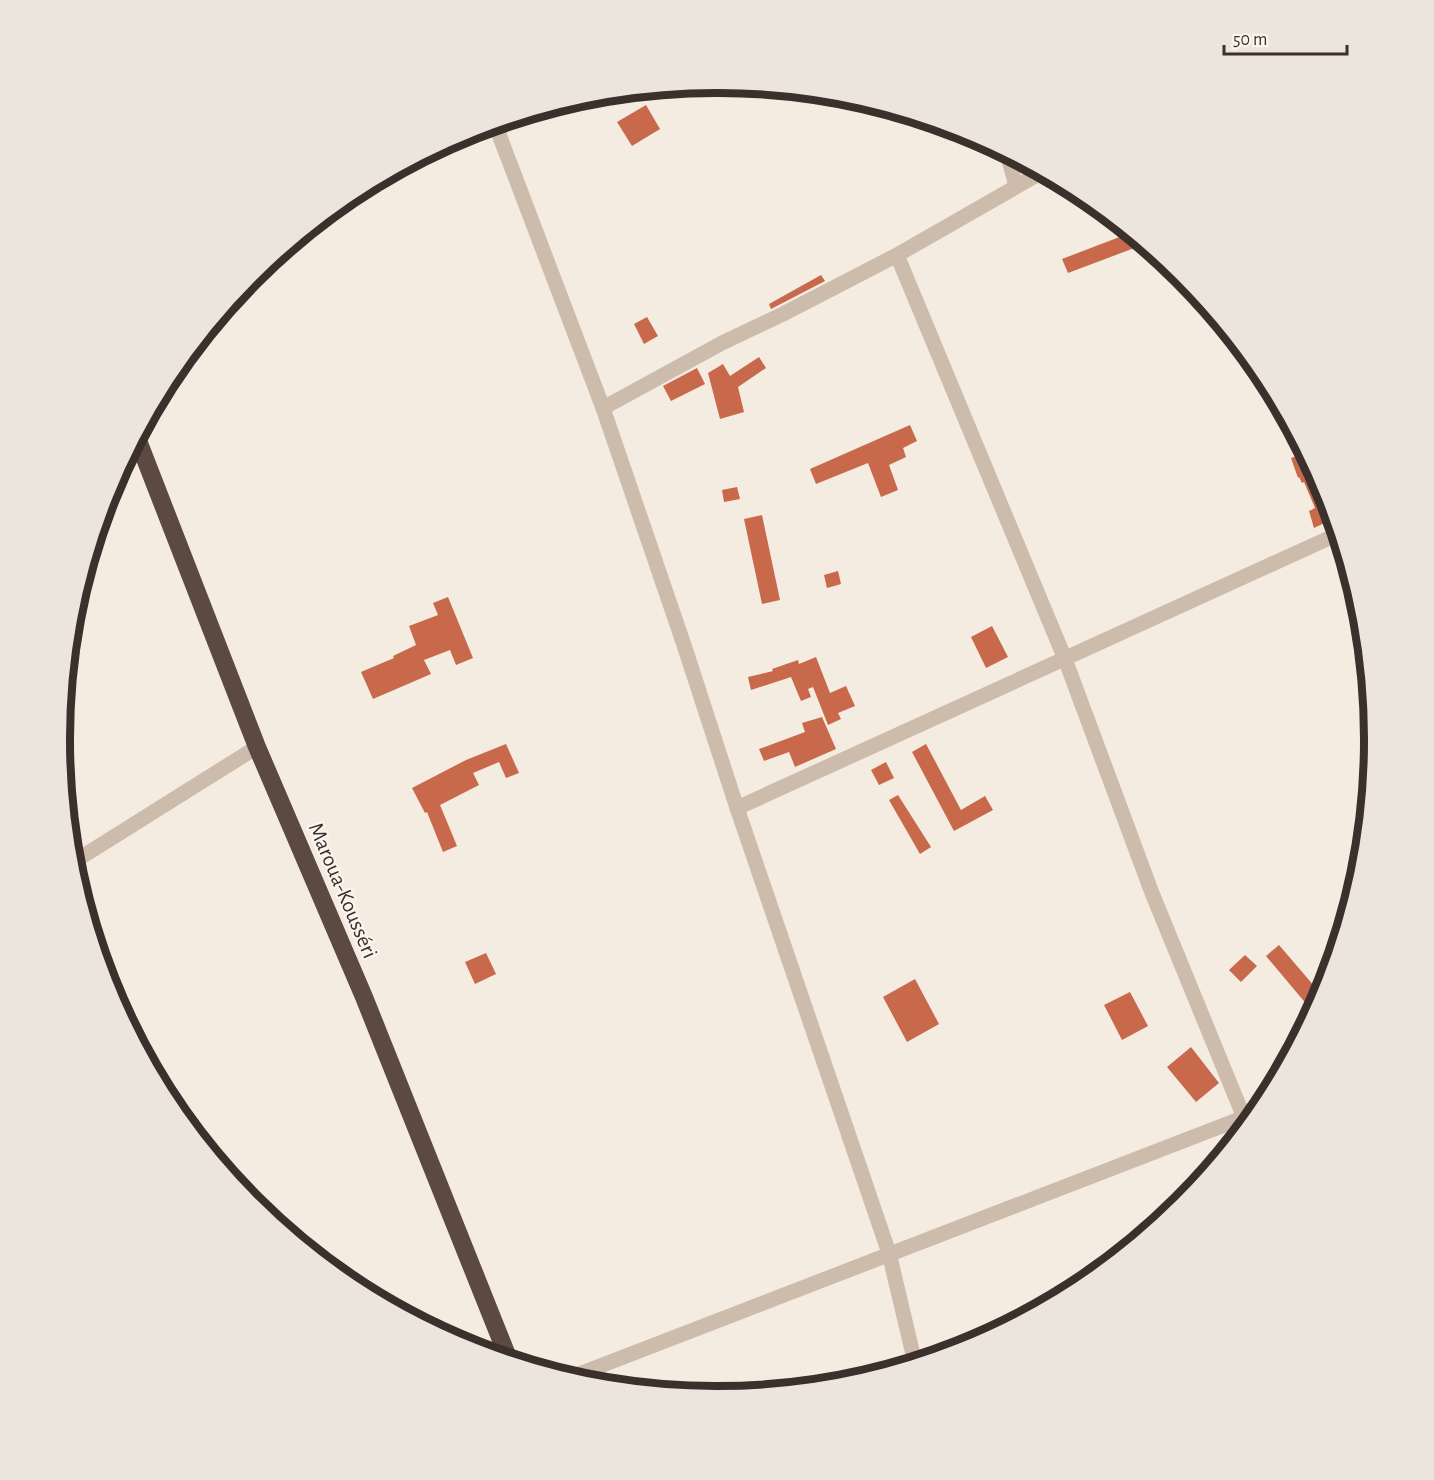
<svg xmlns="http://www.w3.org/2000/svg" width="1434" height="1480" font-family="'Alegreya Sans',sans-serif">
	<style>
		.building { fill: #c8694b }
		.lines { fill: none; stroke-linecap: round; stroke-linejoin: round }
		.minor { stroke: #cdbbac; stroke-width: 15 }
		.highway { stroke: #5c4a42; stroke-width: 18 }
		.labels { text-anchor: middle; stroke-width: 4.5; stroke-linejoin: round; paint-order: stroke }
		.street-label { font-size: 22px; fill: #3b302b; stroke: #fbf5ee }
		.rim { fill: none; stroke: #3b302b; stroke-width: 8 }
	</style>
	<rect width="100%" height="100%" fill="#f4ebe1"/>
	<path class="building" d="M646,105L660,129L632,146L617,122Z
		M1130,233L1137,247L1068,273L1062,259Z
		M821,275L825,281L771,309L769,304Z
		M647,317L658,336L644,344L634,324Z
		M759,357L766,368L738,387L744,412L720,419L708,373L723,364L730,376Z
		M697,368L705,384L671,401L663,386Z
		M910,425L917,441L903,448L906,457L889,465L898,490L881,497L868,463L816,484L810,469Z
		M1305,453L1324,489L1333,519L1314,528L1309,511L1315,508L1304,482L1302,483L1299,477L1298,478L1291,458Z
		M737,487L740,499L724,502L722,490Z
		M762,515L780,600L762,604L744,519Z
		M838,571L841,584L827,588L824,575Z
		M448,597L473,658L456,665L450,650L424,660L431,674L373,699L361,672L394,658L393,656L416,645L409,626L438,615L433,603Z
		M992,626L1008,657L986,668L971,637Z
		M816,657L830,693L846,686L855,706L838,713L841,719L828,725L813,687L808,689L811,697L801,701L791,677L751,690L748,677L773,671L772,669L798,660L799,664Z
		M822,717L836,749L795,767L789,752L764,761L759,749L805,732L802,723Z
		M506,744L519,773L506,778L499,762L473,773L479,785L440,805L457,846L443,852L427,812L425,813L412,788L466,760Z
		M926,744L961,810L985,796L993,810L954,831L912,752Z
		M886,762L894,778L879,785L871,770Z
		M898,795L931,847L920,854L889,800Z
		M1279,945L1321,994L1308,1006L1266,956Z
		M486,953L496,974L475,984L465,962Z
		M1245,955L1257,966L1241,982L1229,970Z
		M915,979L939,1024L907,1042L883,997Z
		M1130,992L1148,1026L1122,1040L1104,1005Z
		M1191,1047L1219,1083L1196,1102L1167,1067Z"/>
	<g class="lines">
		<path class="minor" d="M495,124L603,408L684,645L737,808L889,1253L915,1363
			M1007,153L1016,186
			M897,255L1065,659L1152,893L1247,1125
			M603,408L722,343L783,314L897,255L1042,172
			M737,808L1338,534
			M72,863L257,747
			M569,1378L1258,1112"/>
		<path class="highway" d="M137,438L257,747L364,997L509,1360"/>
	</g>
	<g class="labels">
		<g class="street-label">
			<text transform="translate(344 890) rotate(67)" y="8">Maroua-Kousséri</text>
		</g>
	</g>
	<path d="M0 0H1434V1480H0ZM716 93H718A646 646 0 0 1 1364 739V740A646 646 0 0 1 718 1386H716A646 646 0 0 1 70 740V739A646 646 0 0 1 716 93Z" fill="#ece5de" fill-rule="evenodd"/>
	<path class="rim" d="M716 93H718A646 646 0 0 1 1364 739V740A646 646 0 0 1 718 1386H716A646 646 0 0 1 70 740V739A646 646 0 0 1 716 93Z"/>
	<path d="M1224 45v9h123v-9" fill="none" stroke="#3b302b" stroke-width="3"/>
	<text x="1233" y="45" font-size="18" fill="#3b302b" stroke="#fbf5ee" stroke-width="4.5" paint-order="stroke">50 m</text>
</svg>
